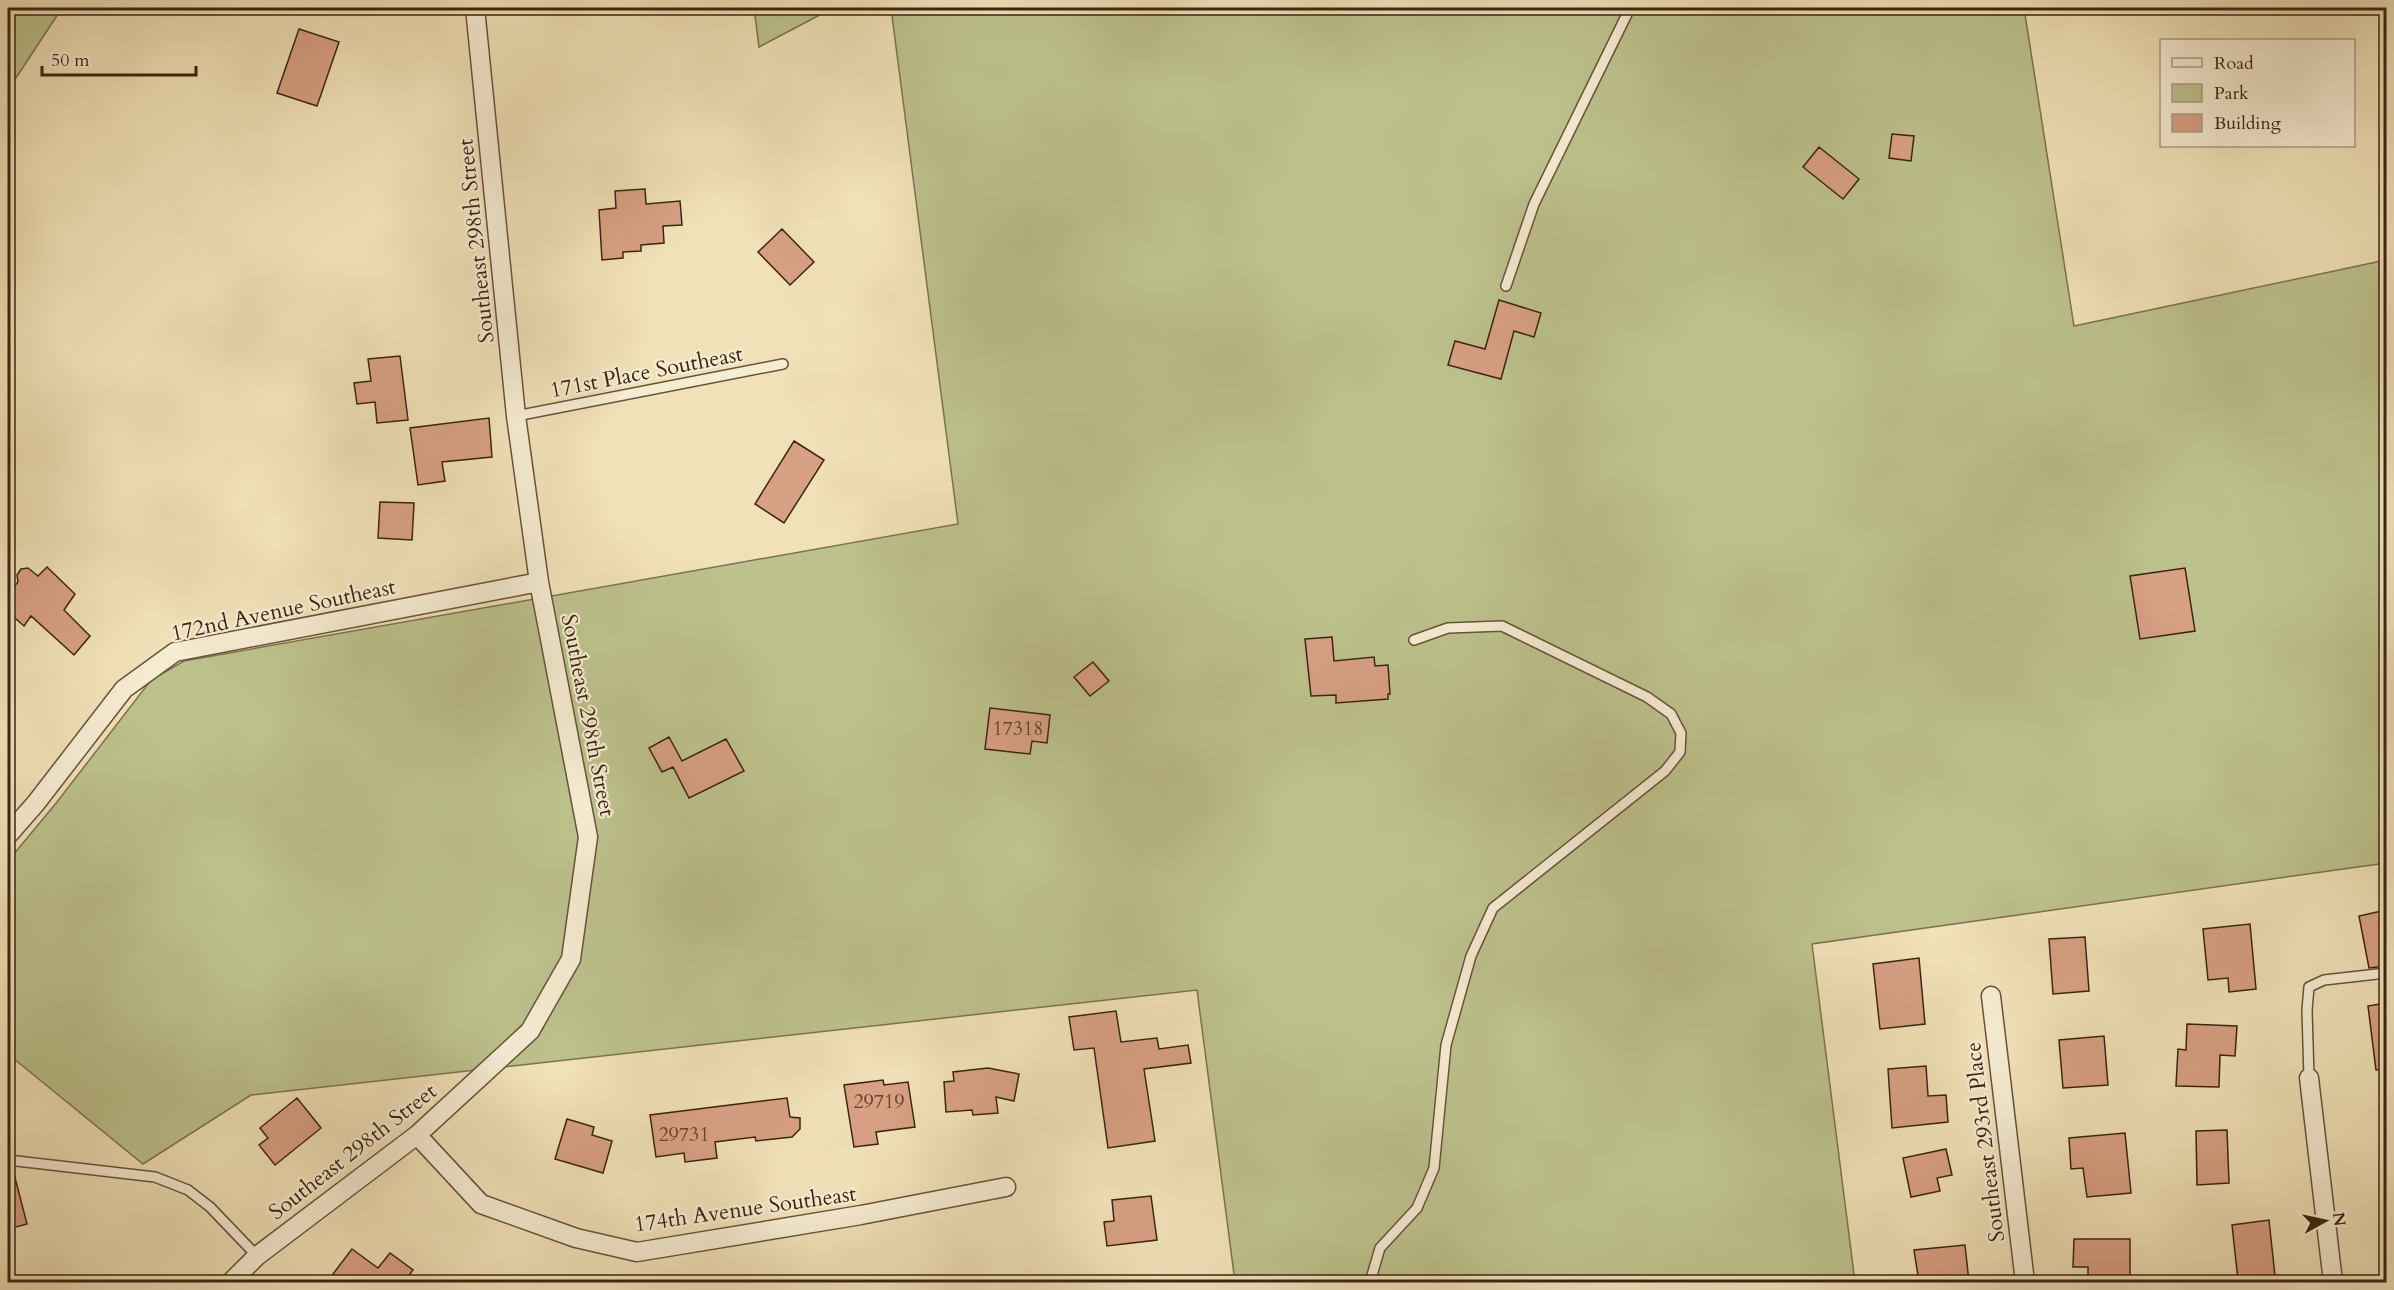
<svg xmlns="http://www.w3.org/2000/svg" width="2394" height="1290" font-family="Cardo,serif">
	<style>
		.green { fill: #bdc28d; stroke: #7c734e; stroke-width: 1.5 }
		.building { fill: #d8a085; stroke: #3b2410; stroke-width: 1.5 }
		.lines { fill: none; stroke-linecap: round; stroke-linejoin: round }
		.service-casing { stroke: #68533a; stroke-width: 12 }
		.minor-casing { stroke: #68533a; stroke-width: 21 }
		.service { stroke: #f6ecd2; stroke-width: 9 }
		.minor { stroke: #f6ecd2; stroke-width: 18 }
		.labels { text-anchor: middle; stroke-width: 4.5; stroke-linejoin: round; paint-order: stroke }
		.number-label { font-size: 20px; fill: #62432d }
		.street-label { font-size: 22px; fill: #3b2410; stroke: #f6ecd2 }
	</style>
	<rect width="100%" height="100%" fill="#f1e1b9"/>
	<filter id="stains"><feTurbulence type="fractalNoise" baseFrequency=".00333" numOctaves="4"/><feColorMatrix values="0 0 0 0 .2 0 0 0 0 .09 0 0 0 0 .02 0 0 0 .5 -.17"/></filter>
	<radialGradient id="worn" r=".72"><stop offset=".6" stop-color="#630" stop-opacity="0"/><stop offset="1" stop-color="#630" stop-opacity=".3"/></radialGradient>
	<path class="green" d="M8,8H62L8,90Z
		M754,8H833L759,47Z
		M891,8H2024L2074,326L2386,260V863L1812,944L1855,1282H1235L1197,990L251,1095L143,1164L8,1054V861L57,802L151,680L184,661L958,524Z"/>
	<path class="building" d="M299,29L339,42L317,106L277,93Z
		M1892,134L1914,136L1911,161L1889,158Z
		M1819,147L1859,179L1843,199L1803,167Z
		M645,189L646,204L680,201L682,225L663,226L664,243L641,245V251L623,252V258L602,260L599,210L616,208L615,191Z
		M782,229L814,262L790,285L758,252Z
		M1499,300L1541,313L1534,337L1514,331L1501,379L1448,365L1455,341L1485,349Z
		M400,356L408,420L377,423L375,402L357,404L354,383L371,381L368,359Z
		M489,418L492,457L442,462L445,481L418,485L410,428Z
		M794,441L824,460L784,523L755,504Z
		M380,502L414,503L412,540L378,538Z
		M47,567L75,594L64,610L90,636L74,655L31,616L24,626L8,612V593L18,582L17,575L21,569L28,568L38,576Z
		M2185,568L2195,631L2140,639L2130,576Z
		M1332,637L1334,661L1374,657L1375,666L1388,665L1390,694H1388V699L1336,703V695L1311,696L1305,639Z
		M1093,662L1109,681L1090,696L1074,677Z
		M990,708L1050,715L1047,743L1032,741L1030,754L985,749Z
		M669,737L682,761L726,739L744,771L689,798L673,767L662,772L649,748Z
		M2386,910V966L2369,968L2359,916Z
		M2250,924L2256,989L2229,992L2228,978L2208,980L2203,929Z
		M2085,937L2089,991L2053,994L2049,939Z
		M1919,958L1925,1024L1880,1029L1873,964Z
		M2386,1003V1069L2376,1070L2368,1006Z
		M1116,1011L1121,1042L1157,1038L1159,1049L1188,1045L1191,1063L1144,1069L1155,1141L1108,1148L1094,1048L1074,1050L1069,1017Z
		M2187,1024L2237,1026L2235,1056L2220,1055L2219,1087L2176,1086L2178,1049L2186,1050Z
		M2104,1036L2108,1085L2063,1088L2059,1040Z
		M1926,1066L1928,1096L1946,1095L1948,1122L1892,1128L1888,1069Z
		M988,1068L1019,1074L1014,1101L996,1097L998,1113L973,1115L972,1110L946,1112L944,1082L954,1081L953,1072Z
		M883,1080L884,1085L908,1082L915,1127L876,1132L878,1144L854,1147L844,1085Z
		M297,1098L321,1128L275,1165L259,1145L268,1138L260,1128Z
		M787,1098L790,1117L800,1118V1129L792,1137L756,1141L755,1137L715,1142L717,1158L685,1162L684,1153L656,1157L650,1115Z
		M567,1119L594,1127L592,1135L612,1141L603,1173L555,1159Z
		M2227,1130L2229,1183L2197,1185L2196,1131Z
		M2125,1133L2131,1193L2087,1197L2083,1168L2071,1169L2069,1138Z
		M1946,1149L1952,1175L1937,1178L1940,1191L1911,1197L1903,1158Z
		M13,1170L27,1224L8,1229V1171Z
		M1151,1196L1157,1240L1107,1246L1104,1222L1114,1221L1112,1200Z
		M2269,1220L2275,1276L2238,1280L2232,1225Z
		M2074,1239H2130V1282H2088V1267H2073Z
		M1965,1245L1969,1282H1919L1914,1250Z
		M352,1249L378,1268L390,1253L413,1270L404,1282H345L333,1274Z"/>
	<g class="lines">
		<g class="service-casing">
			<path id="service" d="M1506,286L1534,204L1630,8
				M516,416L783,364
				M2309,1078L2307,1010L2309,987L2324,980L2386,973
				M8,1160L155,1177L188,1190L210,1207L257,1256
				M1370,1282L1380,1248L1417,1208L1434,1168L1446,1045L1471,956L1493,908L1665,771L1680,752L1681,733L1671,714L1647,697L1502,626L1448,628L1414,640"/>
		</g>
		<g class="minor-casing">
			<path id="minor" d="M8,835L36,803L124,689L175,652L539,582
				M1991,996L2025,1282
				M2309,1078L2333,1282
				M417,1135L481,1204L576,1238L637,1252L861,1215L1006,1187
				M231,1282L257,1256L417,1135L530,1031L571,959L588,837L539,582L516,416L475,8"/>
		</g>
		<use href="#service" class="service"/>
		<use href="#minor" class="minor"/>
	</g>
	<g class="labels">
		<g class="number-label">
			<text x="1018" y="735">17318</text>
			<text x="879" y="1108">29719</text>
			<text x="684" y="1141">29731</text>
		</g>
		<g class="street-label">
			<text transform="translate(475 241) rotate(-96)" y="8">Southeast 298th Street</text>
			<text transform="translate(646 371) rotate(-11)" y="8">171st Place Southeast</text>
			<text transform="translate(283 609) rotate(-12)" y="8">172nd Avenue Southeast</text>
			<text transform="translate(589 715) rotate(79)" y="8">Southeast 298th Street</text>
			<text transform="translate(1984 1142) rotate(-97)" y="8">Southeast 293rd Place</text>
			<text transform="translate(352 1151) rotate(-38)" y="8">Southeast 298th Street</text>
			<text transform="translate(745 1208) rotate(-8)" y="8">174th Avenue Southeast</text>
		</g>
	</g>
	<rect width="2394" height="1290" fill="none" stroke="#f1e1b9" stroke-width="30"/>
	<rect x="9" y="9" width="2376" height="1272" fill="none" stroke="#3b2410" stroke-width="3"/>
	<rect x="15" y="15" width="2364" height="1260" fill="none" stroke="#3b2410" stroke-width="1.5"/>
	<rect x="2160" y="39" width="195" height="108" fill="#f6ecd2" stroke="#ab9c84" stroke-width="1.5"/>
	<rect x="2172" y="58" width="30" height="9" fill="#f6ecd2" stroke="#ab9c84" stroke-width="1.5"/>
	<text x="2214" y="69" font-size="18" fill="#3b2410">Road</text>
	<rect x="2172" y="84" width="30" height="18" fill="#bdc28d" stroke="#ab9c84" stroke-width="1.5"/>
	<text x="2214" y="99" font-size="18" fill="#3b2410">Park</text>
	<rect x="2172" y="114" width="30" height="18" fill="#d8a085" stroke="#ab9c84" stroke-width="1.5"/>
	<text x="2214" y="129" font-size="18" fill="#3b2410">Building</text>
	<g transform="translate(2325 1221) rotate(82)" stroke="#f6ecd2" stroke-width="4.5" paint-order="stroke">
	<path d="M0-4.5L10 22L0 15L-10 22Z" fill="#3b2410"/>
	<text y="-9" font-size="16" font-weight="bold" text-anchor="middle" fill="#3b2410">N</text>
	</g>
	<path d="M42 66v9h154v-9" fill="none" stroke="#3b2410" stroke-width="3"/>
	<text x="51" y="66" font-size="18" fill="#3b2410" stroke="#f6ecd2" stroke-width="4.5" paint-order="stroke">50 m</text>
	<rect width="100%" height="100%" filter="url(#stains)"/>
	<rect width="100%" height="100%" fill="url(#worn)"/>
</svg>
